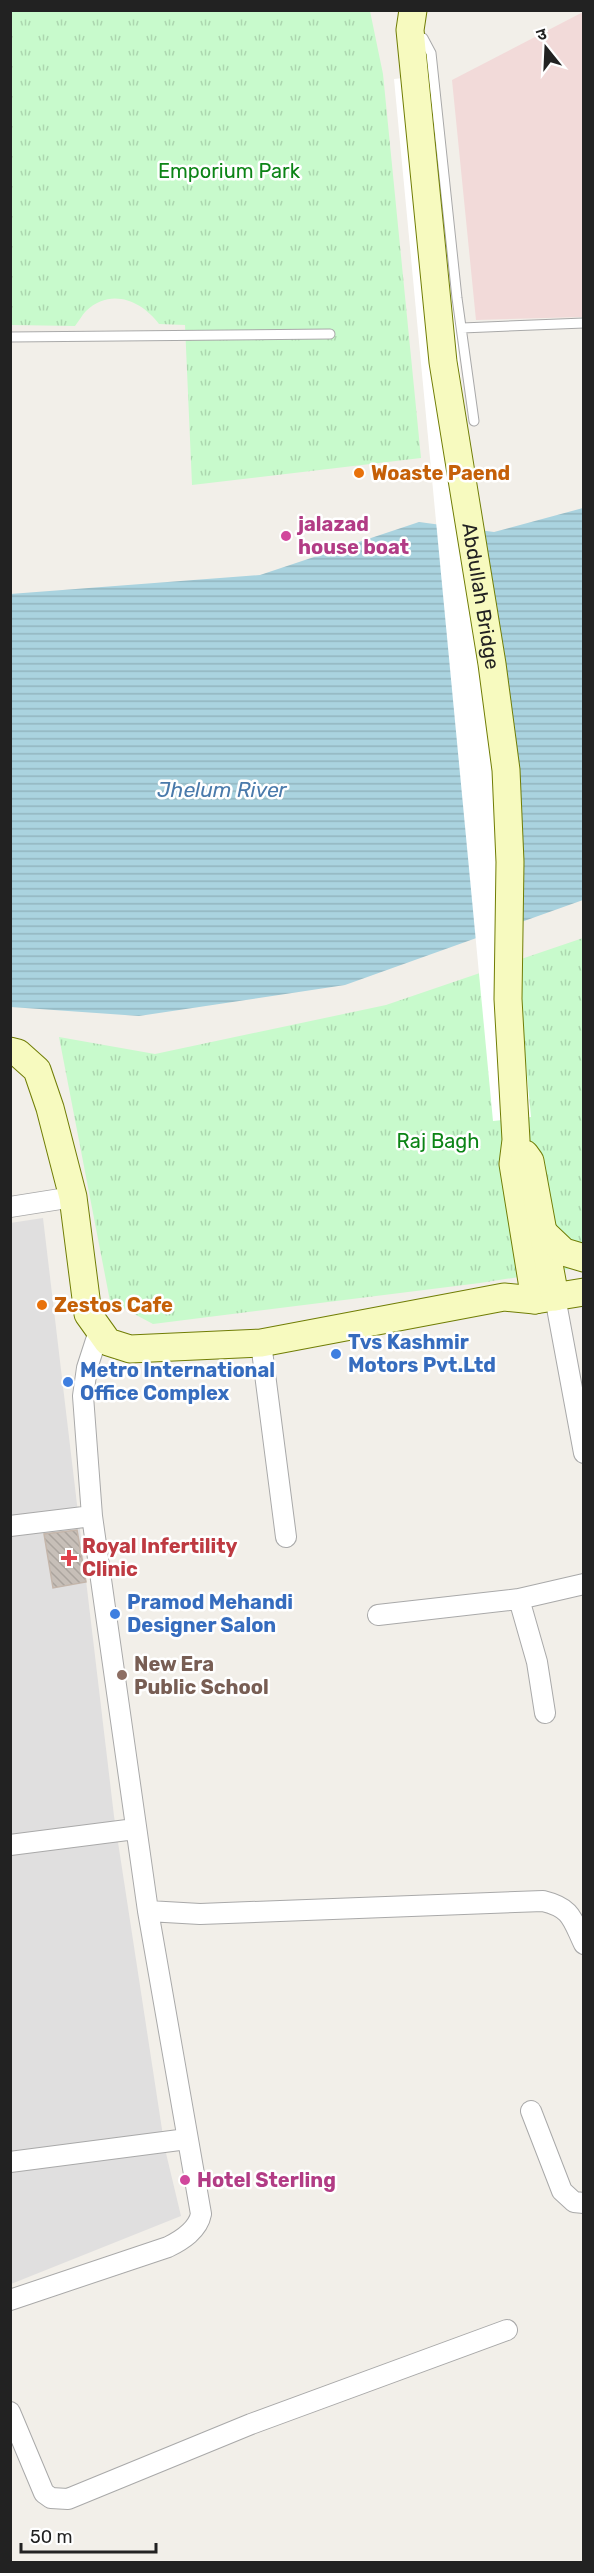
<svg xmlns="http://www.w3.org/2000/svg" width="594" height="2573" font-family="Rubik,'Noto Sans Devanagari',sans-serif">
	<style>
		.residential { fill: #e0dfdf }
		.commercial { fill: #f2dad9 }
		.park { fill: url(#park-tufts) }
		.water { fill: url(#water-rules) }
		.pier { fill: #fff }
		.building { fill: url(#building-back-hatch); stroke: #c4b6ab; stroke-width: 1.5 }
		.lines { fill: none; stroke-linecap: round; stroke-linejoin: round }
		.lane-casing { stroke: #a9a9a9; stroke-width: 11 }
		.street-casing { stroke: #a9a9a9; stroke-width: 22 }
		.secondary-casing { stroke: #707d05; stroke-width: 29 }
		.lane { stroke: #fff; stroke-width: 9 }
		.street { stroke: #fff; stroke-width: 20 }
		.secondary { stroke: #f7fabf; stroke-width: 27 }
		.food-dot { fill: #e8710a; stroke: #fff; stroke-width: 2 }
		.hotel-dot { fill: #d1479c; stroke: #fff; stroke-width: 2 }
		.shop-dot { fill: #3f7fe0; stroke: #fff; stroke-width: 2 }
		.health-dot { fill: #e0444e; stroke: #fff; stroke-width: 2 }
		.education-dot { fill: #8d6e63; stroke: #fff; stroke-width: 2 }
		.labels { text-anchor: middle; stroke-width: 5; stroke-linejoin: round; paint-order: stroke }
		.park-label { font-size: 20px; fill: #0c8416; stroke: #fff }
		.food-label { font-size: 20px; font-weight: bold; fill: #c56008; stroke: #fff; text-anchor: start }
		.hotel-label { font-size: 20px; font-weight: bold; fill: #b23c85; stroke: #fff; text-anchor: start }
		.street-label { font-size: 20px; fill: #222; stroke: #fff }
		.shop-label { font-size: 20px; font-weight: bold; fill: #366cbe; stroke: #fff; text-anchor: start }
		.health-label { font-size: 20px; font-weight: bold; fill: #be3a42; stroke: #fff; text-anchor: start }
		.education-label { font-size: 20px; font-weight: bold; fill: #785e54; stroke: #fff; text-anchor: start }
		.water-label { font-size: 21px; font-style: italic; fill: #4a7aab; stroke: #fff }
	</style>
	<defs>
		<pattern id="park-tufts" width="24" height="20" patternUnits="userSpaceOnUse" patternTransform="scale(1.5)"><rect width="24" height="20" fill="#c8facc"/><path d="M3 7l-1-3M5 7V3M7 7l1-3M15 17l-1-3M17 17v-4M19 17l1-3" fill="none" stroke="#acd6af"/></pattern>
		<pattern id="water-rules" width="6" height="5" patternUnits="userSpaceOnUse" patternTransform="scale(1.5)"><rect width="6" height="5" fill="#aad3df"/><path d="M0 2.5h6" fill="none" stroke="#92b5bf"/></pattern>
		<pattern id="building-back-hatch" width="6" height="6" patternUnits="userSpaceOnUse" patternTransform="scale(1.5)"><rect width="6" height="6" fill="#c7bfb8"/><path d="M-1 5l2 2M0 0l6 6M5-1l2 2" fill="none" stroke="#aba49e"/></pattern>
	</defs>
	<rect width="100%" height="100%" fill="#f2efe9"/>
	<path class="residential" d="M43,1218L114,1816L165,2149L181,2216L11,2284L10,1223Z"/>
	<path class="commercial" d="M583,12V317L476,320L452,80Z"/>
	<path class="park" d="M11,11H370L383,74L421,458L192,485L185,325L159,324C142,301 111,287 86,311C82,315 79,321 75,326L11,325Z
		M583,938V1267L480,1283L153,1324L110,1301L59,1037L155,1054L386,1005Z"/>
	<path class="water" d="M583,508V900L345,985L139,1016L11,1007L10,594L260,575L419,522L494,532Z"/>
	<path class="pier" d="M432,75L531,1117L493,1121L394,79Z"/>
	<path class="building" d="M77,1530L86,1582L53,1588L44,1534Z"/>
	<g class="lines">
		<g class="lane-casing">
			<path id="lane" d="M415,36L423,38L431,53L457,298L474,421
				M462,328L584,323
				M10,337L330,334"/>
		</g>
		<g class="street-casing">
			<path id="street" d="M10,1207L73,1197
				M555,1297L584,1453
				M261,1343L286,1537
				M10,1526L92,1516
				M519,1599L537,1662L545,1713
				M378,1615L519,1599L584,1584
				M10,1845L135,1829
				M148,1911L200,1914L543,1901C572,1908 572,1919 584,1944
				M531,2111L562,2191L574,2202L584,2203
				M10,2162L187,2139
				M10,2300L168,2247C182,2240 198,2230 201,2214L148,1911L92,1516L83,1396L87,1368L99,1331
				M10,2412L44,2493L51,2498L68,2499L251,2424L507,2330"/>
		</g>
		<g class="secondary-casing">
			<g id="secondary">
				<path id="s1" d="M413,10L410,30L443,362L492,664L506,770L510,862L508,999L516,1140L513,1164L535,1300"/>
				<path d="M10,1051L18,1053L37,1070L50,1108L73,1197L88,1314L108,1342L130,1349L261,1343L504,1297L535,1300L584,1292"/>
				<path d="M525,1154L530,1161L555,1297"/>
				<path d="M543,1232L564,1252L584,1258"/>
			</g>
		</g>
		<use href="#lane" class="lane"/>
		<use href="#street" class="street"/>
		<use href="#secondary" class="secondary"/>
	</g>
	<g class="food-dot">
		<circle cx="359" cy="473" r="6"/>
		<circle cx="42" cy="1305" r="6"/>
	</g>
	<g class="hotel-dot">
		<circle cx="286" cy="536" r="6"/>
		<circle cx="185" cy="2180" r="6"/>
	</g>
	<g class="shop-dot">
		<circle cx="336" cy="1354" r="6"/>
		<circle cx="68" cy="1382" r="6"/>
		<circle cx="115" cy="1614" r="6"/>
	</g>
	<path class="health-dot" d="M66 1549h6v6h6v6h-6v6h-6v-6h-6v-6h6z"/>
	<circle class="education-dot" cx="122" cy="1675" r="6"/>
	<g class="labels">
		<g class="park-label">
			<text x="229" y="178">Emporium Park</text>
			<text x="438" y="1148">Raj Bagh</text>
		</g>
		<g class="food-label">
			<text x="371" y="480">Woaste Paend</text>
			<text x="54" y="1312">Zestos Cafe</text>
		</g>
		<g class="hotel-label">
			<text x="298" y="531">jalazad<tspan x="298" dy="23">house boat</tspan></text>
			<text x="197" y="2187">Hotel Sterling</text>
		</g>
		<g class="street-label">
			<text dy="7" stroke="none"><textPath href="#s1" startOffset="591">Abdullah Bridge</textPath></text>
		</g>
		<g class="shop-label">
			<text x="348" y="1349">Tvs Kashmir<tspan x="348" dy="23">Motors Pvt.Ltd</tspan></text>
			<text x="80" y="1377">Metro International<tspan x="80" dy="23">Office Complex</tspan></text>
			<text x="127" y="1609">Pramod Mehandi<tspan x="127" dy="23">Designer Salon</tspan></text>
		</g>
		<g class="health-label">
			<text x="82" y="1553">Royal Infertility<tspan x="82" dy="23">Clinic</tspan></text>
		</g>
		<g class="education-label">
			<text x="134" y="1671">New Era<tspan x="134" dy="23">Public School</tspan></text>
		</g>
		<g class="water-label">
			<text x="222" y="797">Jhelum River</text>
		</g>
	</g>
	<rect width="594" height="2573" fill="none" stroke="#222222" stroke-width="24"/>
	<g transform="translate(546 48) rotate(342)" stroke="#ffffff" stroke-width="4.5" paint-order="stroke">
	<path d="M0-4.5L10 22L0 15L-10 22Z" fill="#222222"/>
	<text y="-9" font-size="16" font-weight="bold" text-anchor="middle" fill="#222222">उ</text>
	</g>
	<path d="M21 2543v9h135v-9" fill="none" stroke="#222222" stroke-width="3"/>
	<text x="30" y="2543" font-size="18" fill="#222222" stroke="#ffffff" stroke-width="4.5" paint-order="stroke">50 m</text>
</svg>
